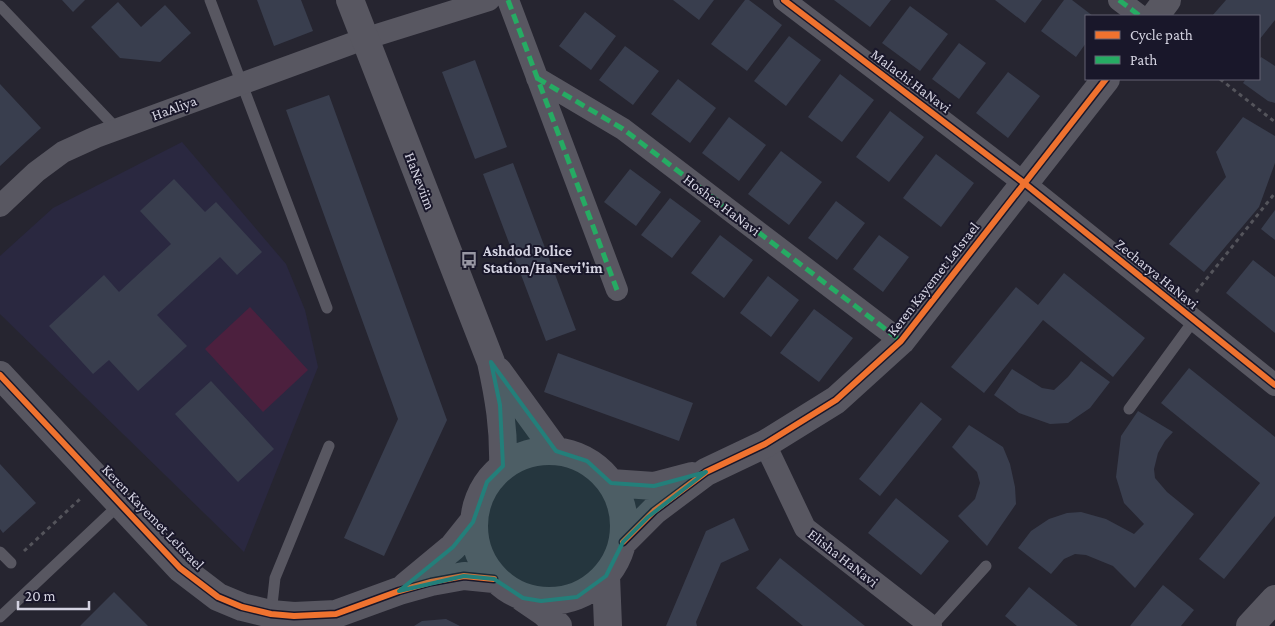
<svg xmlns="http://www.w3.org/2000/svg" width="1275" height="626" font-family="'Crimson Pro',serif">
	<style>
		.built { fill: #2a2840 }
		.green { fill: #4c203e }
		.building { fill: #393e4e }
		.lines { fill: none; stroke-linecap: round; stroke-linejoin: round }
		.path { stroke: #54545b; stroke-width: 3; stroke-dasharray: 4 4; stroke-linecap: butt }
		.service { stroke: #585761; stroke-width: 11 }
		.minor { stroke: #585761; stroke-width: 22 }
		.tertiary { stroke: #585761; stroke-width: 28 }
		.secondary { stroke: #585761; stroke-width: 28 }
		.quiet { stroke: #26ab63; stroke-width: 5; stroke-dasharray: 10 5; stroke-linecap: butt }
		.cycleway-casing { stroke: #19172a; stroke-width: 9 }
		.cycleway { stroke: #ef722f; stroke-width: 6 }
		.marked { fill: #237f7a; fill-opacity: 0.2; stroke: #237f7a; stroke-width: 4; stroke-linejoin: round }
		.labels { text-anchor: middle; stroke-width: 4; stroke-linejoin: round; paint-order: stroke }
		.street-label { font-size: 15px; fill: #d4d3e1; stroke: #19172a }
		.poi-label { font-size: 15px; font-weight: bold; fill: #d4d3e1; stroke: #19172a; text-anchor: start }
	</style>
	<rect width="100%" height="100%" fill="#262530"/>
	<path class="built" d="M182,142L286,264L305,310L318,367L244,552L0,314V256L53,208Z"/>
	<path class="green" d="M250,307L308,370L263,412L205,349Z"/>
	<path class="building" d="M62,0H85L73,12Z
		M257,0H301L313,31L274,46Z
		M673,0H714L699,20Z
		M745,0H749L782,25L747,71L711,44Z
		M834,0H891L870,27Z
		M995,0H1042L1025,23Z
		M1064,0H1072L1093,16H1086V43L1076,57L1041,31Z
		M1226,0H1275V20L1259,40V16H1212Z
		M118,2L141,27L165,5L191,33L160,62L120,58L91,27Z
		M910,6L948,34L920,71L882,43Z
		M585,12L616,36L591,70L559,46Z
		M789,36L821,60L786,106L754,81Z
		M959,43L986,63L959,99L932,79Z
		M625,46L659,71L633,105L599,80Z
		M1261,57L1275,66V103L1268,101L1243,83L1246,79H1259V60Z
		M475,60L507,147L475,159L442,72Z
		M1008,72L1040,96L1008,138L976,113Z
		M840,74L874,100L842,142L808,117Z
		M678,79L716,108L690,143L651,114Z
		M0,84L41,128L0,166Z
		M329,95L447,420L384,556L344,538L398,419L286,110Z
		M890,111L924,137L889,182L856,157Z
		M729,117L766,145L739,181L702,153Z
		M1243,117L1275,136V163L1259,207L1204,272L1169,244L1226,177L1216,152Z
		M781,151L822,182L789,225L748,194Z
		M936,154L974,183L941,227L903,198Z
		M513,163L576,330L546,341L483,174Z
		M630,169L661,192L636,226L604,202Z
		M174,179L205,212L216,202L262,252L237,275L220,257L157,315L187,346L138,391L109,360L93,374L49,326L104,275L119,292L171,244L140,211Z
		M670,198L701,221L672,258L641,235Z
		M836,201L865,223L837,260L808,238Z
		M1275,210V240L1261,229Z
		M720,235L753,260L724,298L691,273Z
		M879,235L909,257L883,292L853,269Z
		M1253,260L1275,277V333L1226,293Z
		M1064,273L1145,338L1113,377L1043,320L984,393L951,367L1016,287L1038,305Z
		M768,276L799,300L771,337L740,313Z
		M814,309L853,338L819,382L780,353Z
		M558,353L693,403L679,441L544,392Z
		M1081,361L1110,382L1090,408L1068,423L1050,424L1019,413L994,395L1012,369L1042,388L1054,390L1068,377Z
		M1189,368L1275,437V516L1224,579L1199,559L1260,483L1161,403Z
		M211,381L274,449L238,482L175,414Z
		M921,402L942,419L880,496L859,479Z
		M1138,411L1173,432L1165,441L1158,453L1154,469L1155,478L1167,492L1194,514L1135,588L1113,566L1086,555L1075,554L1064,559L1051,574L1018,548L1031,531L1049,519L1067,513L1081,512L1106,519L1134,534L1144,524L1124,503L1116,477L1121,436Z
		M969,425L1003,447L1010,464L1015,487L1016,504L987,546L958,516L975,499L980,483L977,472L952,447Z
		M0,464L36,503L3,533L0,529Z
		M896,498L949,541L921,575L868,533Z
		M734,518L749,550L721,563L696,622L697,626H666L706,531Z
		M780,558L865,626H803L756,588Z
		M1163,585L1194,610L1181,626H1130Z
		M1029,587L1078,626H1017L1005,616Z
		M114,592L148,626H80Z
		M446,619L460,626H414L422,621Z"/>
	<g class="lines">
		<path class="path" d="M1220,79L1275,122
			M1196,292L1275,193
			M24,551L80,499"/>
		<path class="service" d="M210,0L327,308
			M0,6L117,129
			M1129,409L1194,320
			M0,552L11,563
			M271,614L275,578L329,446
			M0,617L121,503
			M932,626L986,566"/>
		<path class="minor" d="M508,0L617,290
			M784,0L1024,183L1275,385
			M1119,0L1140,16
			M537,78L623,129L901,341
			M0,206L36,172L63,152L96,137L364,39L489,0
			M765,444L805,528L931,626"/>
		<path class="tertiary" d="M350,0L491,362C499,398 504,429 503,466
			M1155,16L1167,0
			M498,371L556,451
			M0,375L180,568L218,597L242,607L271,614L294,616L336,614L399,591L431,582L464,576L494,579
			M474 526a75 75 0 1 1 150 0a75 75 0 1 1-150 0Z
			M611,483L654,486L692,476
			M623,542L654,511L706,472L765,444L836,400L901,341L1106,79
			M606,576L608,626
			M406,586L453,547L473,522
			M523,598L545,613L558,626"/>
		<path class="secondary" d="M1250,626L1275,599"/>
		<path class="quiet" d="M508,0L617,290
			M1119,0L1140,16
			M537,78L623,129L901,341"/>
		<g class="cycleway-casing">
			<path id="cycleway" d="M784,0L1024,183L1275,385
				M0,375L180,568L218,597L242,607L271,614L294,616L336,614L399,591L431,582L464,576L494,579
				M623,542L654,511L706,472L765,444L836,400L901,341L1106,79"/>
		</g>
		<use href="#cycleway" class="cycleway"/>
	</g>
	<path class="marked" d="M491,362L556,451L587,461L611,483L654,486L706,472L648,517L623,542L606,576L577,597L541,601L523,598L494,579L464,576L399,591L453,547L473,522L487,482L503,466L500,405Z"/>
	<defs>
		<g id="bus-bare" transform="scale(1.35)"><path d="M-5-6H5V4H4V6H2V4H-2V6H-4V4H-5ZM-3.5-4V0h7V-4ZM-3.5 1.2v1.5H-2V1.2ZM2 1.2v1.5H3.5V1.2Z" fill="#9796a3" stroke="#19172a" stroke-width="2.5" paint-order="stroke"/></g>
	</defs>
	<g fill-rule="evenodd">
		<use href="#bus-bare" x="469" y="260"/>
	</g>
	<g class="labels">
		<g class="street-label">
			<text transform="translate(911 81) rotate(37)" y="5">Malachi HaNavi</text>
			<text transform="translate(174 108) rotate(-20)" y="5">HaAliya</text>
			<text transform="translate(420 181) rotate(69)" y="5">HaNeviim</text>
			<text transform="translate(722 205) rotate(37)" y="5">Hoshea HaNavi</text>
			<text transform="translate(1157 274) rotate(39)" y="5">Zecharya HaNavi</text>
			<text transform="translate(933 279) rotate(-52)" y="5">Keren Kayemet LeIsrael</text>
			<text transform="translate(153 517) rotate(46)" y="5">Keren Kayemet LeIsrael</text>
			<text transform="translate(843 558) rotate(38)" y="5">Elisha HaNavi</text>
		</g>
		<g class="poi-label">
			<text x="483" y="256">Ashdod Police<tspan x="483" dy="17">Station/HaNevi'im</tspan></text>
		</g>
	</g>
	<rect x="1085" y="15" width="175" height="65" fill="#19172a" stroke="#646273"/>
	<rect x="1095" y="31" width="25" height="8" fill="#ef722f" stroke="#646273"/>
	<text x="1130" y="40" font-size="15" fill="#d4d3e1">Cycle path</text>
	<rect x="1095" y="56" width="25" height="8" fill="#26ab63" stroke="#646273"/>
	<text x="1130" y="65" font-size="15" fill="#d4d3e1">Path</text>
	<path d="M18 601v8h71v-8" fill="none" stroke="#d4d3e1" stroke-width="2.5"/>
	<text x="25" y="601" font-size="15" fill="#d4d3e1" stroke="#19172a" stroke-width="4" paint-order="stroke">20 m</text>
</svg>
